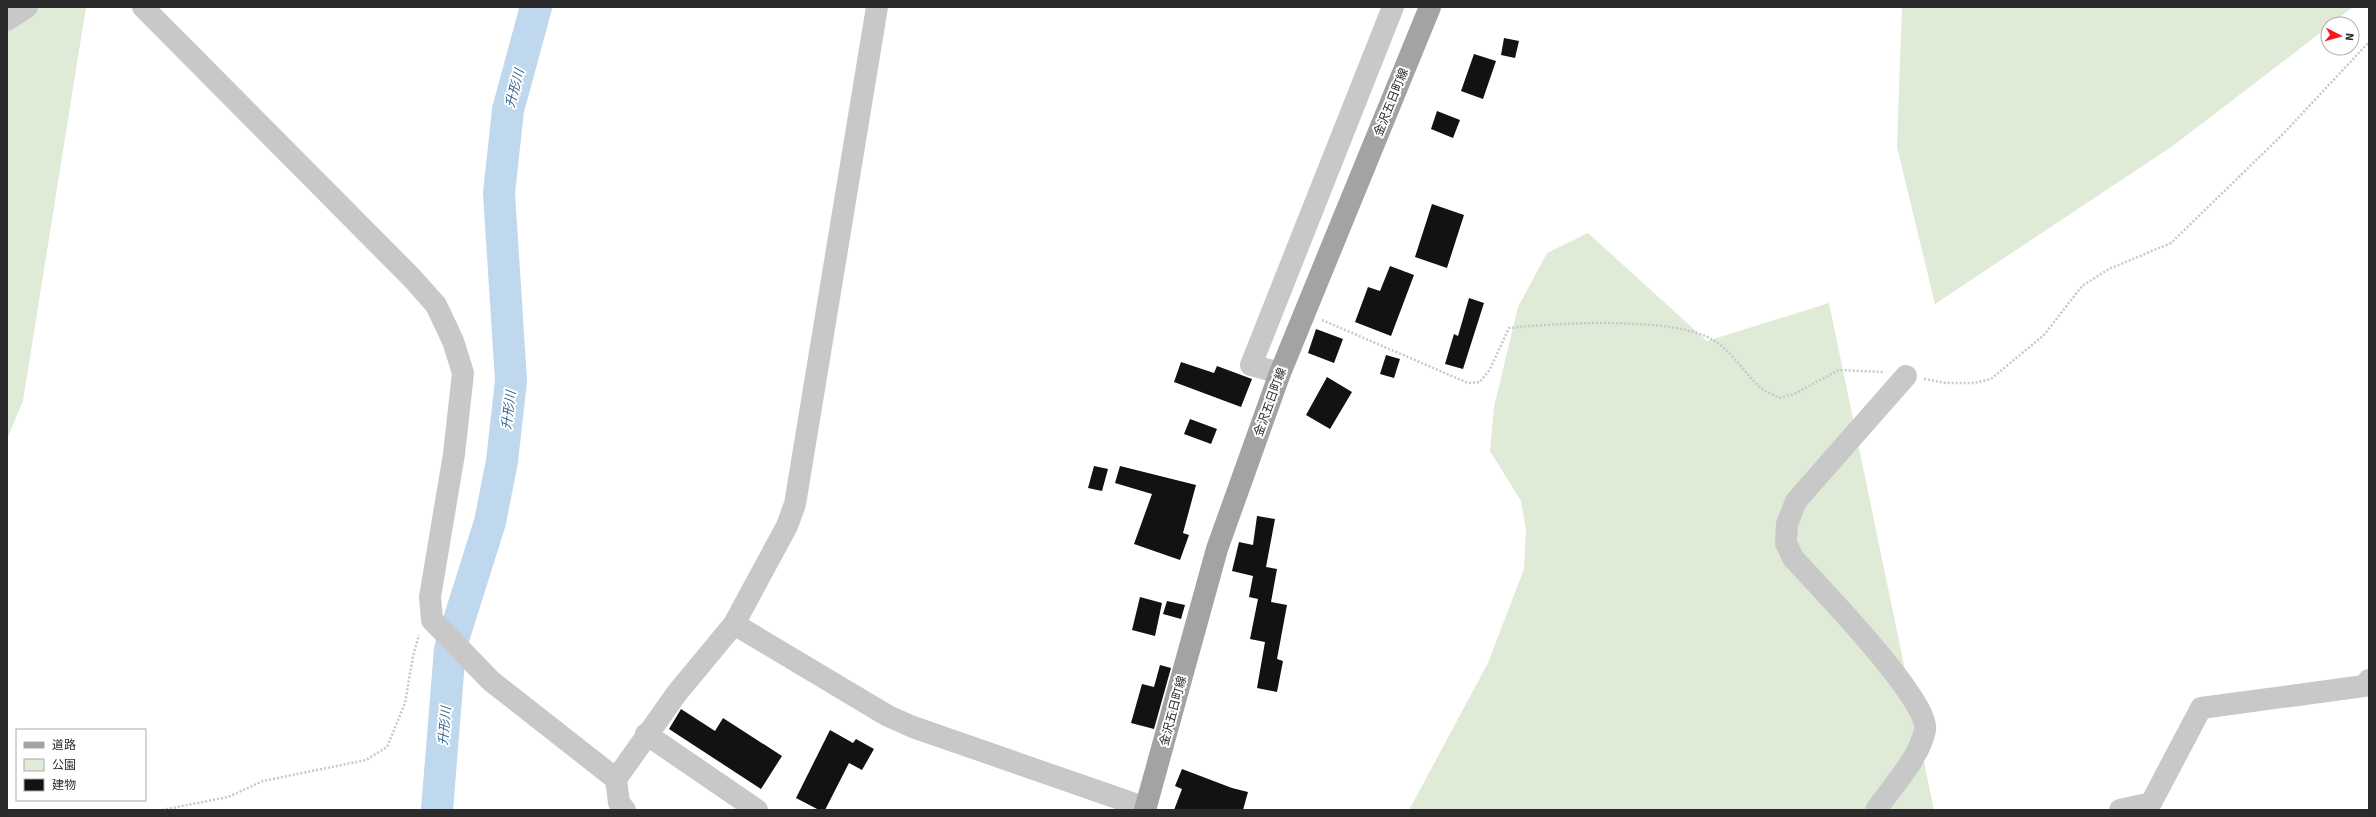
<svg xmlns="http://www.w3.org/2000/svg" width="2376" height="817" font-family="Signika,'Noto Sans JP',sans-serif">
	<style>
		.green { fill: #e0ebd7 }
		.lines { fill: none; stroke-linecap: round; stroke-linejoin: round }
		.river { stroke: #c0d8ee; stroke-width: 32 }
		.building { fill: #121212 }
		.path { stroke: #c8c8c8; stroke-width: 2.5; stroke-dasharray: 2 2; stroke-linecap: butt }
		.minor { stroke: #c8c8c8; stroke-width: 22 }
		.major { stroke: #a3a3a3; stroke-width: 22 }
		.labels { text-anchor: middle; stroke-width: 4; stroke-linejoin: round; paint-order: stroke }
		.street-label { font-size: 12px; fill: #2b2b2b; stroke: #fff }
		.water-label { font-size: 13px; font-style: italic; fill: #336794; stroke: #fff }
	</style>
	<rect width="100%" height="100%" fill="#fff"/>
	<path class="green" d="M7,7H86L23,401L7,439Z
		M1902,7H2353L2331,24H2328V27L2174,145L1935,304L1897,147Z
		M1588,233L1707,341L1829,303L1934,810H1409L1488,663L1524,569L1526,530L1521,501L1490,451L1494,407L1518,307L1547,253Z"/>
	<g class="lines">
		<path class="river" d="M437,810L450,649L490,522L502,461L511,381L499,193L508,110L536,7"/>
	</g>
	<path class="building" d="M1504,38L1519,41L1515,58L1501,55Z
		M1474,54L1496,61L1483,99L1461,91Z
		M1437,111L1460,120L1453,138L1431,129Z
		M1432,204L1464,215L1447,268L1415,257Z
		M1390,266L1414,275L1391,336L1355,322L1368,287L1380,291Z
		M1469,298L1484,303L1463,369L1445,364L1454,334L1458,336Z
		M1316,329L1343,339L1334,363L1308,353Z
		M1386,355L1400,359L1394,378L1380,374Z
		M1181,362L1214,373L1217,366L1252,379L1241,407L1174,382Z
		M1327,377L1352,392L1330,429L1306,415Z
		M1190,419L1217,429L1211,444L1184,434Z
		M1094,466L1108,469L1102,491L1088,488Z
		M1120,466L1196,485L1183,533L1189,535L1180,560L1134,544L1152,494L1115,483Z
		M1257,516L1275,519L1266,567L1277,569L1271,602L1287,605L1277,659L1283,661L1277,692L1257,688L1265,642L1250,639L1258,599L1249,597L1253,576L1232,571L1239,542L1253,545Z
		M1140,597L1162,603L1155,636L1132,630Z
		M1167,601L1185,605L1181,619L1163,614Z
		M1160,665L1171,668L1154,729L1131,723L1142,684L1154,687Z
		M681,709L715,731L723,718L782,756L761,789L669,729Z
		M830,730L853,743L856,739L874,749L862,770L849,763L825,810H819L796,798Z
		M1182,769L1232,788L1248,792L1243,810H1174L1182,789L1175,786Z"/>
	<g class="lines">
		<path class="path" d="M1322,320L1468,383L1480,382L1490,369L1509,328C1555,323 1674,316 1713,340C1732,351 1744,373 1760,387C1765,392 1773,394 1779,398L1794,394L1839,370L1884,372
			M1924,379L1946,383H1974L1991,379L2044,335L2082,286L2109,269L2171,243L2283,134L2369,42
			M162,810L228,797L263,781L366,760L387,747L405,703L413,656L419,635"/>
		<path class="minor" d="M143,7L412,278L436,305L453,341L463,373L454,454L430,597L432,620L491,681L616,779
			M7,20L27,7
			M1280,373L1251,365L1393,7
			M734,624L888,716L913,727L1146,808
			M646,734L757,810
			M625,810L619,803L616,779L677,693L734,624L787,526L795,504L877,7
			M1876,810C1892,787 1920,757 1925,730C1931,702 1816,583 1793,558L1786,543L1787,524L1796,501L1906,376
			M2120,810L2151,803L2201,708L2364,686L2369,680"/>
		<path class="major" d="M1145,810L1217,549L1280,373L1430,7"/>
	</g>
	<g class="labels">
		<g class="street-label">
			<text transform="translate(1391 102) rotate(-68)" y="4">金沢五日町線</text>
			<text transform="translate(1270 402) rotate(-70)" y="4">金沢五日町線</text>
			<text transform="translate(1173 711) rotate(-75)" y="4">金沢五日町線</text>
		</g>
		<g class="water-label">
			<text transform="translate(514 88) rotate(-75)" y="5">升形川</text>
			<text transform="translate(508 410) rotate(-83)" y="5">升形川</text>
			<text transform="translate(444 726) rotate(-85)" y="5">升形川</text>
		</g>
	</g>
	<rect width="2376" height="817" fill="none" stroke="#2b2b2b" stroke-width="16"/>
	<rect x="16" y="729" width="130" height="72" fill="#ffffff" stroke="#aaaaaa"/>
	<rect x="24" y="742" width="20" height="6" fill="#a3a3a3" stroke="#aaaaaa"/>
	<text x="52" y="749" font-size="12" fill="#2b2b2b">道路</text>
	<rect x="24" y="759" width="20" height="12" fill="#e0ebd7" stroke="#aaaaaa"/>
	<text x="52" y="769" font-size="12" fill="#2b2b2b">公園</text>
	<rect x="24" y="779" width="20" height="12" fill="#121212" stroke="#aaaaaa"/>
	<text x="52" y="789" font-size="12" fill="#2b2b2b">建物</text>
	<g transform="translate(2340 36) rotate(96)"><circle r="19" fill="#ffffff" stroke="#aaaaaa"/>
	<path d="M0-3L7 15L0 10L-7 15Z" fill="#f51b1a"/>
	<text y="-6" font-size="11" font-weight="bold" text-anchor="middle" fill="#2b2b2b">N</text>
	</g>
</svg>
